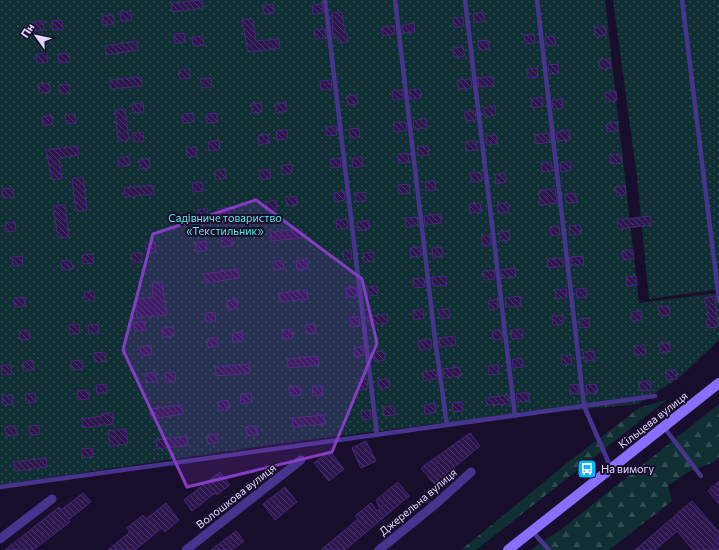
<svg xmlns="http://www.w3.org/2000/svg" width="719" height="550" font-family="Commissioner,sans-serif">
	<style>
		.forest { fill: url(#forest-firs) }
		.park { fill: url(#park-dots) }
		.building { fill: url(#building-back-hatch); stroke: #48277c }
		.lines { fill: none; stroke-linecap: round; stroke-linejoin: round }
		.service { stroke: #48348e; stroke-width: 4.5 }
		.minor { stroke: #48348e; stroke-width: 9 }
		.secondary { stroke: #8c6eff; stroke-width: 10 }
		.marked { fill: #853dc5; fill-opacity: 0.2; stroke: #853dc5; stroke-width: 3; stroke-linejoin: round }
		.labels { text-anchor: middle; stroke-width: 4; stroke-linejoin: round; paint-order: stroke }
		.park-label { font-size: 11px; fill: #55ede3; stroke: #180d2a }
		.street-label { font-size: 11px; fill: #e3d7ff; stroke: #180d2a }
		.poi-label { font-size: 11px; fill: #e3d7ff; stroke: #180d2a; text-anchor: start }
	</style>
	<defs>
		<pattern id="forest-firs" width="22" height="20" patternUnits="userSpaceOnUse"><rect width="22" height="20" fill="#102f35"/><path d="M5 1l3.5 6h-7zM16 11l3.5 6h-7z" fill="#334c53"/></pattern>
		<pattern id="park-dots" width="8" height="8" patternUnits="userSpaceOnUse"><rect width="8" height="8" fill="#102f35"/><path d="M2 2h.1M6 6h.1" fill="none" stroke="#334c53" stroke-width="1.8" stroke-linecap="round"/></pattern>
		<pattern id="building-back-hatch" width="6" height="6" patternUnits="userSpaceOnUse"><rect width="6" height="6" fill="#2c174d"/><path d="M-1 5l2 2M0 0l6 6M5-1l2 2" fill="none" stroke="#4a3868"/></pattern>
	</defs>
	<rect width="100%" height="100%" fill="#180d2a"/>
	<path class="forest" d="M668,399L476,550H461L567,463L639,408Z
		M719,404V458L714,462L688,472L668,486L672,501L609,550H531L563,528Z"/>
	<path class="park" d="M0,0H605L639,303L719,293V340L680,377L638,404L451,422L276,444L0,485Z
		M613,0H719V289L649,299L637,177Z"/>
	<path class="building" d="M202,0L203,8L172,12L171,3Z
		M273,4L274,13L264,14L263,5Z
		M322,4L323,13L313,14L312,5Z
		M131,11L132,20L121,21L120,12Z
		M342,12L345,33H347L348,42L338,43L337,37H333L332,13Z
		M483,12L485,21L474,23L473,14Z
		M113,15L114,24L103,25L102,16Z
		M463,17L464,26L454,27L453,18Z
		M253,19L256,41L279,39L280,48L248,52L242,20Z
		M62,20L63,29L53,30L52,21Z
		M43,21L44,30L33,31L32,22Z
		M414,23L415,32L403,33L402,25Z
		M394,26L395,34L383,36L382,27Z
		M605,26L606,35L596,37L594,28Z
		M325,29L326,38L315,39L314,30Z
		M184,33L185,42L175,43L174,34Z
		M534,34L535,43L525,44L524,35Z
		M203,36L204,45L193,46L192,37Z
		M554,36L556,45L546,46L545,37Z
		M488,40L489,49L479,50L478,41Z
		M137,41L138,50L106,55L105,46Z
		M463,47L465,56L454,57L453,48Z
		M47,53L48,62L37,63L36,54Z
		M69,53L70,62L59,63L58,54Z
		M609,59L611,68L600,69L599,60Z
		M558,64L559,73L549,74L548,65Z
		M537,68L538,77L528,78L527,69Z
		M189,69L190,78L180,79L179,70Z
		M141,77L142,86L111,89L110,80Z
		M493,77L494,86L479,87L478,78Z
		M211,78L212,87L202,88L200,79Z
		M471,79L472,88L458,89L457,80Z
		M331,80L332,89L321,90L320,81Z
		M49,83L50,92L40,93L38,84Z
		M69,84L70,93L60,94L59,85Z
		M420,89L421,98L411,99L409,90Z
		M402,90L403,99L393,100L392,91Z
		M616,91L617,100L606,102L605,93Z
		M357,95L358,104L348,105L347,96Z
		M542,97L543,106L532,108L531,99Z
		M562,99L563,108L553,109L552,100Z
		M286,102L287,111L277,113L275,104Z
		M143,103L144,112L133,113L132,104Z
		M261,103L262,112L252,113L251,104Z
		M495,106L496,115L485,117L484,108Z
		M125,109L129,140L118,141L115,110Z
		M475,111L476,120L466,121L464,112Z
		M193,113L194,122L183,123L182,114Z
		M216,113L218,122L207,123L206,114Z
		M75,114L76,123L66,124L65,115Z
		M52,115L53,124L43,126L42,117Z
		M426,118L427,128L414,129L413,121Z
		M406,122L407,130L394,132L393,123Z
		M617,122L618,131L607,132V124Z
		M336,126L337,135L327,136L326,127Z
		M359,128L360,137L350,138L349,129Z
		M287,130L288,139L277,140L276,131Z
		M569,130L570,140L557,141L556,132Z
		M143,132L144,141L134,142L133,133Z
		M549,133L550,142L536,144L535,135Z
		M268,134L269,143L259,145L258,136Z
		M496,135L498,144L487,145L486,136Z
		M219,140L220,149L209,151L208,142Z
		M476,141L477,150L466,151L465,142Z
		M78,146L79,155L59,158L62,178L52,180L46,150Z
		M428,146L429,155L418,156L417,147Z
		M196,147L197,156L187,157L186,148Z
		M408,153L409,162L399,163L398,154Z
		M621,154L622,163L611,164L610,155Z
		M129,156L130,165L119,167L118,158Z
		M362,157L363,166L353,168L352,159Z
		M149,158L150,168L140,169L139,160Z
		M340,158L341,167L331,168L330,159Z
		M570,161L571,170L561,172L560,163Z
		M551,162L553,171L542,172L541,163Z
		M292,164V173L282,175L281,166Z
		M225,169L226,178L216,180L215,171Z
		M270,169L271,178L260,180L259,171Z
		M481,172L482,181L472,182L470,173Z
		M505,173L506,182L496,184L495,175Z
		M83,177L87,210L76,211L72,179Z
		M435,181L436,190L426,191L425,182Z
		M202,182L203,191L193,192L192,183Z
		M409,184L410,193L399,194L398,185Z
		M153,185L154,194L125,197L124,188Z
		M625,186L626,195L617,196L615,187Z
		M13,188L14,197L3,198L2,189Z
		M555,189L557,203L540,205L539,191Z
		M344,191L345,200L335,202L334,193Z
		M365,192L366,201L356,202L355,193Z
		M575,193L577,202L566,203L565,194Z
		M296,196L297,205L287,206L285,197Z
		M276,200L277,210L267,211L266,202Z
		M480,203L481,212L470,213L469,204Z
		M508,203L509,212L498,213L497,204Z
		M65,205L69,237L58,238L53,206Z
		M228,207L229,216L219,218L218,209Z
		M207,208L208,217L198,219L197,210Z
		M440,214L441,223L425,225L424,216Z
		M650,216L651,225L618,229L617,220Z
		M417,217L418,225L406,227L405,218Z
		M347,219L348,228L337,229L336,220Z
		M368,220L369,229L358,231L357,222Z
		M15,222L16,231L6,232L5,223Z
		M580,225L581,234L570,235L569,226Z
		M559,226L560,235L551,236L550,227Z
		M301,229L302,238L271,241L270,232Z
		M509,231L510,240L500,241L499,232Z
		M231,236L233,245L222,247L221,238Z
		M481,236H490L491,245L482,246Z
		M206,241L207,250L196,252L195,243Z
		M155,243L156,252L146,253L145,244Z
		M420,247L421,256L411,257L410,248Z
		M442,247L443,256L433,258L432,248Z
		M351,250L352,259L344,260L343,251Z
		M633,250L634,259L623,260L622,251Z
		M141,252L142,262L132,263L131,254Z
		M373,252L374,261L364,262L363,253Z
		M93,254L94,263L83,264L82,255Z
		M22,256L23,265L13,266L12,257Z
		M583,256L584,265H571V257Z
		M563,258L564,266L548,268L547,259Z
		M307,259L308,268L297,270L296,261Z
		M71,260L73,269L62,270L61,261Z
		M283,260L284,269L274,270L273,262Z
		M515,268L516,277L502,278L501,270Z
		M238,269L239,278L206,283L204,274Z
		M494,270L495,279L484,280L483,271Z
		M446,276L447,285L433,286L432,277Z
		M636,276L637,285L627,286L626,277Z
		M424,278L425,287L414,288L413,279Z
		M162,282L167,315L137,318L135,299L153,297L152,283Z
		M377,286L378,295L368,296L367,287Z
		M356,287L357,296L347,297L346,288Z
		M586,288L587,297L577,298L576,289Z
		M566,289L567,297L556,299L555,290Z
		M307,290L308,299L280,302L279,293Z
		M94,291L95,300L85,301L84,292Z
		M520,296L521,306L506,307L505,298Z
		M715,296L718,327L708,328L706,320L709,319L704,298Z
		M24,297L25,306L15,307L14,298Z
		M237,299L238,308L228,310L227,301Z
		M497,299L498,308L490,310L488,301Z
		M669,306L670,315L660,316L658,307Z
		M423,309L424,318L414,320L413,311Z
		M449,309L450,318L440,319L438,310Z
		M641,311L642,320L632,321L631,312Z
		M215,312L216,321L206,322L205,313Z
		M387,314L388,322L384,324H368L367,317Z
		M563,315V324L553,325L552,316Z
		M350,317H359L360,325L351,327Z
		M589,318L590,327L580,328L579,319Z
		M144,321L146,330L135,331L134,322Z
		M79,324L80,333L70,334L69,325Z
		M98,324L99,333L89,334L88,325Z
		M315,324L316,333L306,334L305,325Z
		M173,327L174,336L163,337L162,328Z
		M292,329L293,338L283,339L282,330Z
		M522,329L523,338L512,339L511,330Z
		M29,330L30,339L20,340L19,331Z
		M501,330L502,339L493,340L492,331Z
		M242,332L243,341L233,342L232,333Z
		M455,336L456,345L440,347L439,338Z
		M217,337L218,346L208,347L207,339Z
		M431,339L432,348L420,350L418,341Z
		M669,342L671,351L661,353L659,344Z
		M151,345L152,354L141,356L140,347Z
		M645,345L646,354L635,355L634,346Z
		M363,346L364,355L355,357L354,348Z
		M384,351L385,360L375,361L374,352Z
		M594,351L595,360L584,361L583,352Z
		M105,352L106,361L95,362L94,353Z
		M571,355L572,364L562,365L561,356Z
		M318,356L319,365L288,368L287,359Z
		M522,358L523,367L513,368L512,360Z
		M33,360L34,369L24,371L23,362Z
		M82,360L83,369L72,370L71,361Z
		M249,364L250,373L216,376L215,367Z
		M11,365L12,374L2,375L1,366Z
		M498,365L499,374L489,375L488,366Z
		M459,367L461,376L444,378L443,369Z
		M436,370L437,378L424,381L423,372Z
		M676,370L677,379L667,380L665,371Z
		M156,372L157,381L146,383L145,374Z
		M175,372L176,381L166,382L165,373Z
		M388,378L390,387L379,389L378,380Z
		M367,379L368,388L358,390L357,380Z
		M650,381L651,390L640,391L639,382Z
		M106,384L107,392L97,394L96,385Z
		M578,384L579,393L570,394L569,385Z
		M596,384L597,393L587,394L586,385Z
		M300,386L301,395L290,396L289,387Z
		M322,386L323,395L313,396L312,387Z
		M88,390L89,399L78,400L77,391Z
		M528,392L529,401L517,402L516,394Z
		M35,393L36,402L26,403L25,394Z
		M251,393L252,402L241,404L240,395Z
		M12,395L13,404L3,405L2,396Z
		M508,395L510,404L487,405L486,398Z
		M228,400L229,409L219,411L218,402Z
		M462,402L463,411L453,412L452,403Z
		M435,403L436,412L425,414L424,405Z
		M182,405L183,414L151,419L150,409Z
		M394,406L395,415L384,416L383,407Z
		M370,410L371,419L362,420L361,411Z
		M112,413L113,424L83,428L82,419L102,416V414Z
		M324,415L325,424L293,427L292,418Z
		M39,425L40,434L30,435L29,426Z
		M15,426L17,435L6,436L5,427Z
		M256,426L257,435L247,436L246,427Z
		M126,429L128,444L110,446L108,431Z
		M470,433L480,446L434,484L421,468Z
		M217,434L218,443L208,444L207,435Z
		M187,436L188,445L157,449L156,440Z
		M366,441L376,461L361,468L352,448Z
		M92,448L93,457L82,458L81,449Z
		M330,451L344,469L329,481L314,463Z
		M46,458L47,467L15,471L14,462Z
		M220,472L230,485L217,495L215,493L192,511L184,500Z
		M719,481V504L708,491Z
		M398,482L409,496L345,550H321L358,519L355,516L371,503L377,511L380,509L376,500Z
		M285,487L297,502L275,520L263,504Z
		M83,493L91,502L68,520L70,522L33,550H5L59,507L61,510Z
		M692,501L719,532V550H693L677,531L655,550H635Z
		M166,503L179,520L165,532L162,528L135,550H108L130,532L127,528L143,515L146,519Z
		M236,531L244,541L232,550H211Z"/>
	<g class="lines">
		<path class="service" d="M325,0L377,435
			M395,0L435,339L447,425
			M465,0L515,416
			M537,0L584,406L611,468
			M682,0L719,300
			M663,426L701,476
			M0,487L655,396
			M532,531L549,550"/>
		<path class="minor" d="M0,539L52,499
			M186,550L301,460
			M379,550L437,503L471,472"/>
		<path class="secondary" d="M508,550L719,383"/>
	</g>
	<path class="marked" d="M256,200L362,279L377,343L332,452L187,487L123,350L153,234Z"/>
	<defs>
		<g id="bus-square" transform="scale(1)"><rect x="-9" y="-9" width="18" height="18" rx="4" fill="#03b7ff" stroke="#180d2a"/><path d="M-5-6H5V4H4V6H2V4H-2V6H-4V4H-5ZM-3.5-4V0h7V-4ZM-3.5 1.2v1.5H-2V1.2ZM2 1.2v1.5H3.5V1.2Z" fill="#fff"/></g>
	</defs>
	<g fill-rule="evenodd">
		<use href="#bus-square" x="587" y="469"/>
	</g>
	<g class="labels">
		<g class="park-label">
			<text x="225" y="222">Садівниче товариство<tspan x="225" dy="13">«Текстильник»</tspan></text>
		</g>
		<g class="street-label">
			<text transform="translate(653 420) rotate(-38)" y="4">Кільцева вулиця</text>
			<text transform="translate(236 496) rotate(-38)" y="4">Волошкова вулиця</text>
			<text transform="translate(418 502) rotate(-40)" y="4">Джерельна вулиця</text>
		</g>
		<g class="poi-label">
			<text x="601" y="473">На вимогу</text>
		</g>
	</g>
	<g transform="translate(36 36) rotate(303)" stroke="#180d2a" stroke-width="3" paint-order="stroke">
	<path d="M0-3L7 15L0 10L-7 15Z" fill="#e3d7ff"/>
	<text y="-6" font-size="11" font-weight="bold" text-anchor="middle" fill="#e3d7ff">Пн</text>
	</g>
</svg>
